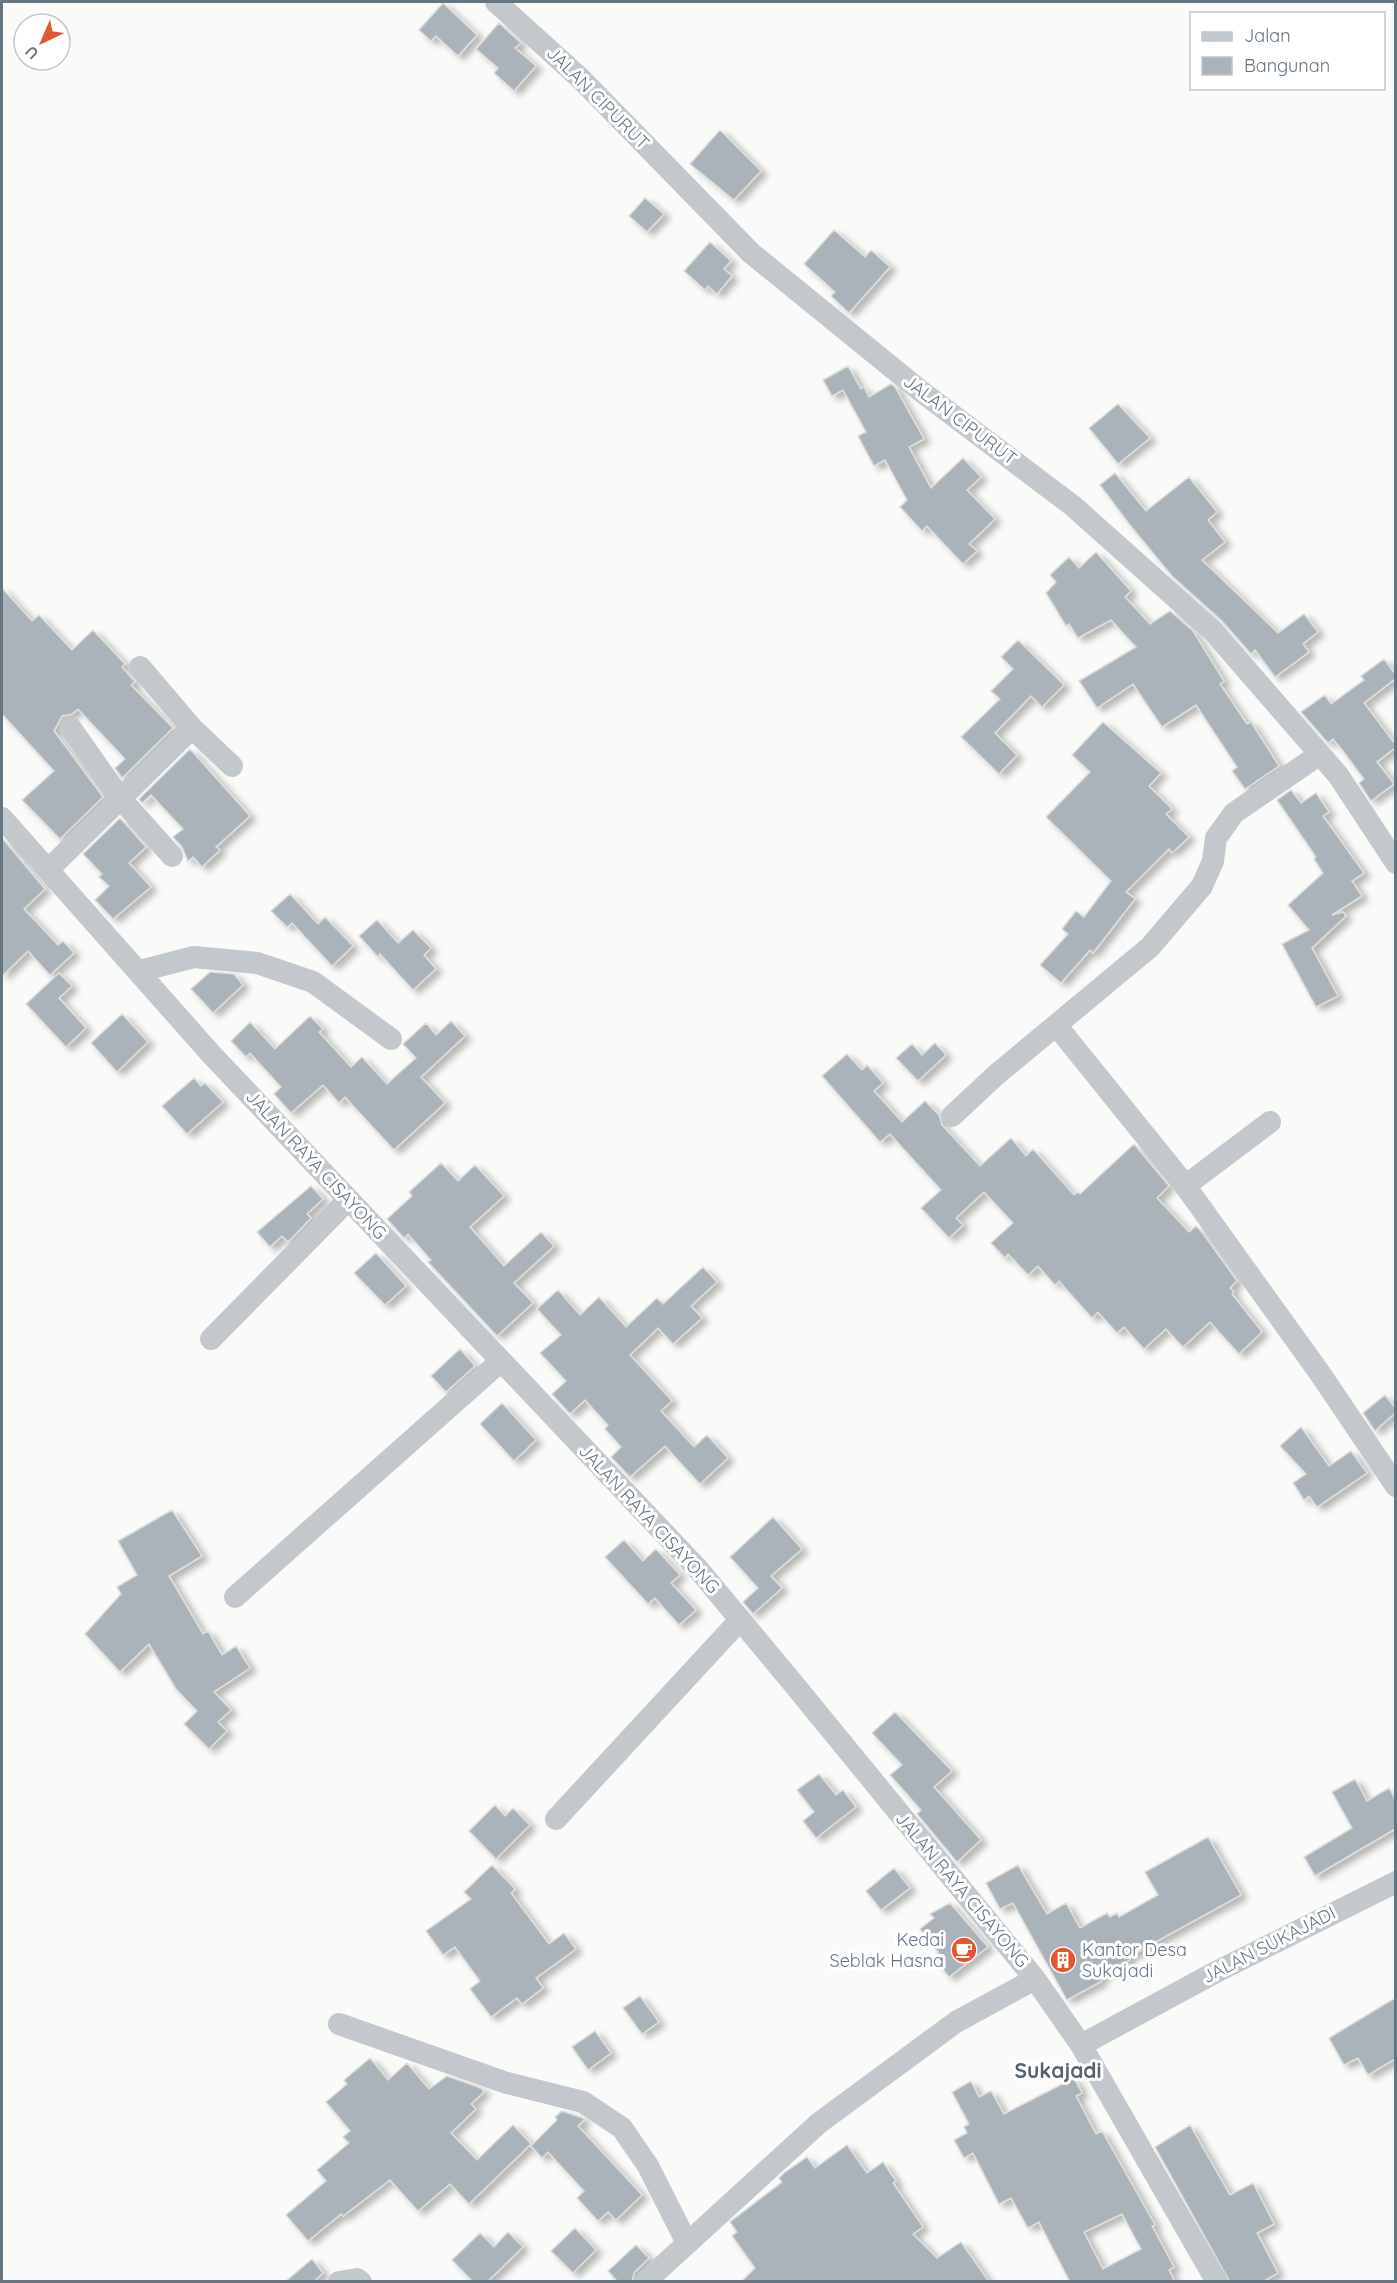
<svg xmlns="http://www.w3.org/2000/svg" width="1397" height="2283" font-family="Quicksand,sans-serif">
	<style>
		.building { fill: #aab3b9; stroke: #dcdcda; stroke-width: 1.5; fill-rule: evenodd; filter: url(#shadow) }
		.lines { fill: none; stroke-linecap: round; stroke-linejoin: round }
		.minor { stroke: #c3c8cc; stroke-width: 22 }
		.labels { text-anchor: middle; stroke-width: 6; stroke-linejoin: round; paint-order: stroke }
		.street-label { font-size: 18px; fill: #657683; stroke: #fff }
		.poi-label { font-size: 18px; fill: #657683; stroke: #fff; text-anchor: end }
		.quarter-label { font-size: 21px; font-weight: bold; fill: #57646e; stroke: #fff }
	</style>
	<defs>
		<filter id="shadow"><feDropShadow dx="6" dy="4" stdDeviation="3" flood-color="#0004"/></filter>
	</defs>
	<rect width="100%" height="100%" fill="#fafaf8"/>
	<path class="building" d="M443,3L477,35L458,56L436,36L431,41L419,30Z
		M499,23L521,43L515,48L536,66L514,91L494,73L498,68L476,49Z
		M720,130L761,171L734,200L690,164Z
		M645,198L664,214L647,232L629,216Z
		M834,230L865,257L871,250L890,267L849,313L831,296L835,292L804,264Z
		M710,242L731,261L724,269L732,276L717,294L708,286L705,290L684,271Z
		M848,366L861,389L864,387L869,397L891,384L895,387L924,439L909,447L931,488L963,458L981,477L967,490L995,519L969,544L977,551L963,564L927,526L922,531L900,507L907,500L885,460L874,466L858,436L866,432L843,390L832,396L823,380Z
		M1118,404L1150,438L1118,464L1089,428Z
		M1115,473L1146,511L1189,477L1217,512L1208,520L1225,542L1202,560L1278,633L1304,614L1318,632L1303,644L1309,652L1275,677L1255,650L1251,654L1222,621L1172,576L1130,525L1100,485Z
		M1096,552L1131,591L1125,597L1150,624L1170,611L1193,631L1224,681L1220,684L1247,724L1251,722L1279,766L1245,789L1232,771L1237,767L1196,705L1162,727L1133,684L1097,708L1079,681L1136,647L1111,620L1078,638L1069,624L1066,626L1046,593L1056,582L1050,575L1069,557L1079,568Z
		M2,588L32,621L39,615L72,650L93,630L125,664L122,667L135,682L131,685L173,728L122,778L115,768L125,759L78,709L72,714L62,716L54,731L103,797L60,839L22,800L54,771L2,714Z
		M1018,640L1064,685L1042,707L1031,696L995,733L1017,755L999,774L961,737L1000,699L991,691L1013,669L1001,657Z
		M1384,659L1395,674V679L1364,703L1395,744V748L1377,762L1394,784L1371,801L1359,783L1364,779L1343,751L1333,739L1328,743L1301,712L1325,695L1331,704L1364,680L1361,676Z
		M1103,722L1161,773L1149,786L1172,809L1166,814L1189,837L1172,853L1169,849L1126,892L1135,899L1093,953L1090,950L1061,983L1040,965L1068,934L1062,929L1076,911L1084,917L1111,881L1046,817L1090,772L1072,755Z
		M190,749L250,816L216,847L220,850L202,867L193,857L188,861L182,847L173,837L183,829L151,795L142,803L139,799Z
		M1291,790L1301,803L1316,793L1329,812L1323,816L1364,873L1352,881L1362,896L1332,915L1343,912L1346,916L1312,948L1338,996L1316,1007L1282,944L1309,930L1288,905L1323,873L1314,859L1316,857L1277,800Z
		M120,818L146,847L129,863L151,887L113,919L95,900L109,886L99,877L102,874L83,854Z
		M2,838L45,889L24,909L58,945L63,941L74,953L50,975L28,951L2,976Z
		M290,894L318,924L325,917L353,946L332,966L292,923L287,927L271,911Z
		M377,920L398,943L413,930L431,948L424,955L436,969L413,990L380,954L378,957L359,936Z
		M210,972L234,974L243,985L213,1013L191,989Z
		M59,973L72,986L59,998L86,1028L66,1047L26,1004Z
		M122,1014L148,1042L117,1072L91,1043Z
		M310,1016L323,1029L319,1032L351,1067L362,1057L387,1084L416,1058L403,1044L426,1023L436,1035L451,1021L465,1036L421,1077L445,1103L394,1150L345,1097L339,1103L323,1085L291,1113L274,1094L281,1087L250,1053L246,1057L231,1041L250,1022L275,1049Z
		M935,1043L946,1055L918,1081L896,1058L912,1044L922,1055Z
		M847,1054L862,1070L867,1065L883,1083L874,1091L902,1122L925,1101L939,1115L942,1125L980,1166L1011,1138L1026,1156L1033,1149L1074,1195L1078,1192L1080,1194L1134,1144L1169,1186L1157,1198L1189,1232L1196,1226L1204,1235L1237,1281L1230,1288L1234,1292L1232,1294L1262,1332L1239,1354L1210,1322L1183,1347L1166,1329L1144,1349L1124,1327L1117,1333L1098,1312L1092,1318L1059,1281L1055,1285L1038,1266L1028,1275L1008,1254L1005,1258L991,1243L1013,1223L984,1192L956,1218L963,1225L949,1238L921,1208L941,1190L890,1134L880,1142L822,1076Z
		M194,1078L201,1086L205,1083L223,1102L187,1134L162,1106Z
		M441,1163L458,1181L475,1165L504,1196L470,1227L504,1266L541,1232L554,1246L514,1283L533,1303L497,1336L428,1262L431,1260L408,1234L404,1238L387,1219L412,1196L409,1192Z
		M311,1186L323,1199L307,1214L311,1218L288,1242L282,1236L270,1247L257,1232Z
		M376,1253L406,1286L385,1305L354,1273Z
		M703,1267L717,1282L691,1306L702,1318L673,1344L658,1328L630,1355L672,1401L661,1411L694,1447L707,1435L728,1458L700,1484L665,1446L630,1477L611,1457L621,1447L605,1429L608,1425L585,1400L570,1414L552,1394L566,1381L540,1353L561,1335L537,1309L558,1290L580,1315L599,1297L626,1327L657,1298L663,1304Z
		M460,1349L475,1366L446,1392L431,1376Z
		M1385,1395L1395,1408V1413L1375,1431L1363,1413Z
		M502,1403L536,1440L514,1461L480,1424Z
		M1301,1427L1329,1466L1351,1451L1367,1473L1317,1507L1309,1496L1304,1500L1293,1483L1306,1474L1280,1446Z
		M172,1510L202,1556L169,1576L203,1634L208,1631L222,1655L236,1646L250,1668L214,1692L231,1710L218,1722L227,1731L209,1749L184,1724L197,1711L176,1689L149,1644L120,1672L85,1634L121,1594L117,1587L137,1575L118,1541Z
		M773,1517L802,1549L771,1576L782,1588L753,1614L743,1602L758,1588L730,1557Z
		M624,1540L643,1561L656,1549L680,1575L671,1583L696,1610L679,1625L655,1598L648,1604L605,1557Z
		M895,1712L952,1771L934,1787L981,1840L957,1862L917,1814L921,1810L890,1775L902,1765L872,1733Z
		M819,1774L836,1795L843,1790L856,1807L816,1838L803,1821L814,1812L797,1790Z
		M1355,1779L1367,1801L1389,1788L1395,1799V1829L1315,1876L1304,1857L1352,1828L1332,1792Z
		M495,1805L505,1816L513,1808L530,1825L496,1859L469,1831Z
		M1208,1837L1241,1895L1128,1957L1130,1960L1099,1977L1102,1981L1067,2000L1013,1903L1000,1909L986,1883L1018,1865L1047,1914L1066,1903L1080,1928L1107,1913L1110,1917L1117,1913L1119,1917L1158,1895L1145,1872Z
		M492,1865L515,1889L511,1893L549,1944L564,1933L576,1949L536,1978L543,1988L522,2004L517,1998L491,2017L470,1989L480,1981L455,1947L443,1955L426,1931L471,1899L464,1892Z
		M894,1868L910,1888L881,1910L866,1891Z
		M950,1903L988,1947L949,1977L933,1957L939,1953L920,1929L934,1918L930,1914Z
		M640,1996L659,2022L642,2034L623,2008Z
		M1395,1998V2059L1368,2075L1358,2058L1344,2065L1329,2038Z
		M595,2031L611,2053L588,2070L572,2047Z
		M370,2058L388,2080L407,2063L429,2089L447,2076L481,2088L484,2092L471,2104L476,2109L451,2133L477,2160L513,2125L531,2144L469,2204L450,2184L418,2211L390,2180L343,2216L341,2214L308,2241L286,2215L326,2181L317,2170L349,2143L343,2137L350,2131L326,2102L347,2084L344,2080Z
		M1074,2078L1082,2093L1076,2096L1096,2134L1102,2131L1155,2225L1152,2226L1174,2267L1169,2270L1175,2282H1070L1039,2222L1028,2228L1011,2198L999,2204L973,2153L964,2158L954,2140L967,2133L964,2127L969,2124L952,2092L971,2081L979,2097L991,2091L1004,2114ZM1122,2214L1141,2249L1103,2269L1084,2232Z
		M562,2111L585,2119L578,2126L642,2195L616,2220L608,2212L598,2221L577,2198L584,2191L548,2152L542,2158L531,2146L557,2120L555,2117Z
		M1190,2125L1230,2195L1253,2183L1274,2224L1257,2233L1278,2273L1262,2282H1230L1155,2147Z
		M847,2145L867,2173L883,2162L896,2181L893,2183L923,2227L913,2234L937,2258L961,2242L989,2282H741L755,2268L732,2236L737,2232L730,2222L782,2182L779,2178L784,2173L807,2157L815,2168Z
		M575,2228L596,2250L573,2273L551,2251Z
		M508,2232L523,2247L487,2282H473L452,2260L480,2233L494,2247Z
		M636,2245L649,2258L634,2273L632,2282H618L608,2271Z
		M312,2259L323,2273L313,2282H285Z"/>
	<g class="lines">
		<path class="minor" d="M496,2L581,79L751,253L922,392L1073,506L1213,631L1338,775L1396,863
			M140,667L192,728L232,766
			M70,727L120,798L172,856
			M2,818L211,1054L698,1569L792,1682L1035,1979L1081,2045L1217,2282
			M49,869L192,728
			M140,971L194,957L257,963L313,982L391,1039
			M1056,1025L1181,1180L1319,1372L1396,1486
			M952,1116L996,1075L1150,947L1202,886L1213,861L1216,838L1234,813L1320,754
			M1185,1186L1270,1122
			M211,1339L348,1200
			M235,1597L501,1361
			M556,1819L740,1620
			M339,2024L507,2083L583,2102L622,2128L648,2166L687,2243
			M1081,2045L1216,1972L1396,1882
			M339,2282L357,2279L361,2282
			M645,2282L819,2123L956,2022L1035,1979"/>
	</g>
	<defs>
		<g id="cafe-disc" transform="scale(1.35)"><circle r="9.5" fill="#e4572e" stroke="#fff"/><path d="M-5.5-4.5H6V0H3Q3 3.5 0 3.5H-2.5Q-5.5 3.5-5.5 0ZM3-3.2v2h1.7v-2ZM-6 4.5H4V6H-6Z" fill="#fff"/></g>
		<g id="building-disc" transform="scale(1.35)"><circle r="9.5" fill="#e4572e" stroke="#fff"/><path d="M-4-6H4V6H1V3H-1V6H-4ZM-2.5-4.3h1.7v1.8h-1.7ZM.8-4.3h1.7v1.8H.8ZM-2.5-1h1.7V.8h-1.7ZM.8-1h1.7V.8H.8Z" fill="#fff"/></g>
	</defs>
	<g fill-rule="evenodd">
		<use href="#cafe-disc" x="964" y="1950"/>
		<use href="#building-disc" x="1063" y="1960"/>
	</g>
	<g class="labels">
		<g class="street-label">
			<text transform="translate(598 98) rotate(45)" y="6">JALAN CIPURUT</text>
			<text transform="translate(960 420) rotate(37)" y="6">JALAN CIPURUT</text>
			<text transform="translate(316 1165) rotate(47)" y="6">JALAN RAYA CISAYONG</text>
			<text transform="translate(649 1519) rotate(47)" y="6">JALAN RAYA CISAYONG</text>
			<text transform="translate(962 1890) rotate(50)" y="6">JALAN RAYA CISAYONG</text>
			<text transform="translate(1269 1945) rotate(-27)" y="6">JALAN SUKAJADI</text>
		</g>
		<g class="poi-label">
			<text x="944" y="1946">Kedai<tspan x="944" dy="21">Seblak Hasna</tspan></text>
			<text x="1082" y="1956" text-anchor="start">Kantor Desa<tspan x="1082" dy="21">Sukajadi</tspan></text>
		</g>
		<g class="quarter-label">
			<text x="1058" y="2078">Sukajadi</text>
		</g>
	</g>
	<rect width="1397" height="2283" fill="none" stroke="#657683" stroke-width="6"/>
	<rect x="1190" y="12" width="195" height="78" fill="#ffffff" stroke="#c1c8cd" stroke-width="1.5"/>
	<rect x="1202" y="32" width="30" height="9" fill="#c3c8cc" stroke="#c1c8cd" stroke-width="1.5"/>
	<text x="1244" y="42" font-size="18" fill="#657683">Jalan</text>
	<rect x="1202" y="57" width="30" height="18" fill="#aab3b9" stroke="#c1c8cd" stroke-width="1.5"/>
	<text x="1244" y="72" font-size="18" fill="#657683">Bangunan</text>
	<g transform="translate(42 42) rotate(224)"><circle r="28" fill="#ffffff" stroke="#c1c8cd" stroke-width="1.5"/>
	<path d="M0-4.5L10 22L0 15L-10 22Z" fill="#e4572e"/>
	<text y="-9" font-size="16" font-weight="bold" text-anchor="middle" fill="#657683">U</text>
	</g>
</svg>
